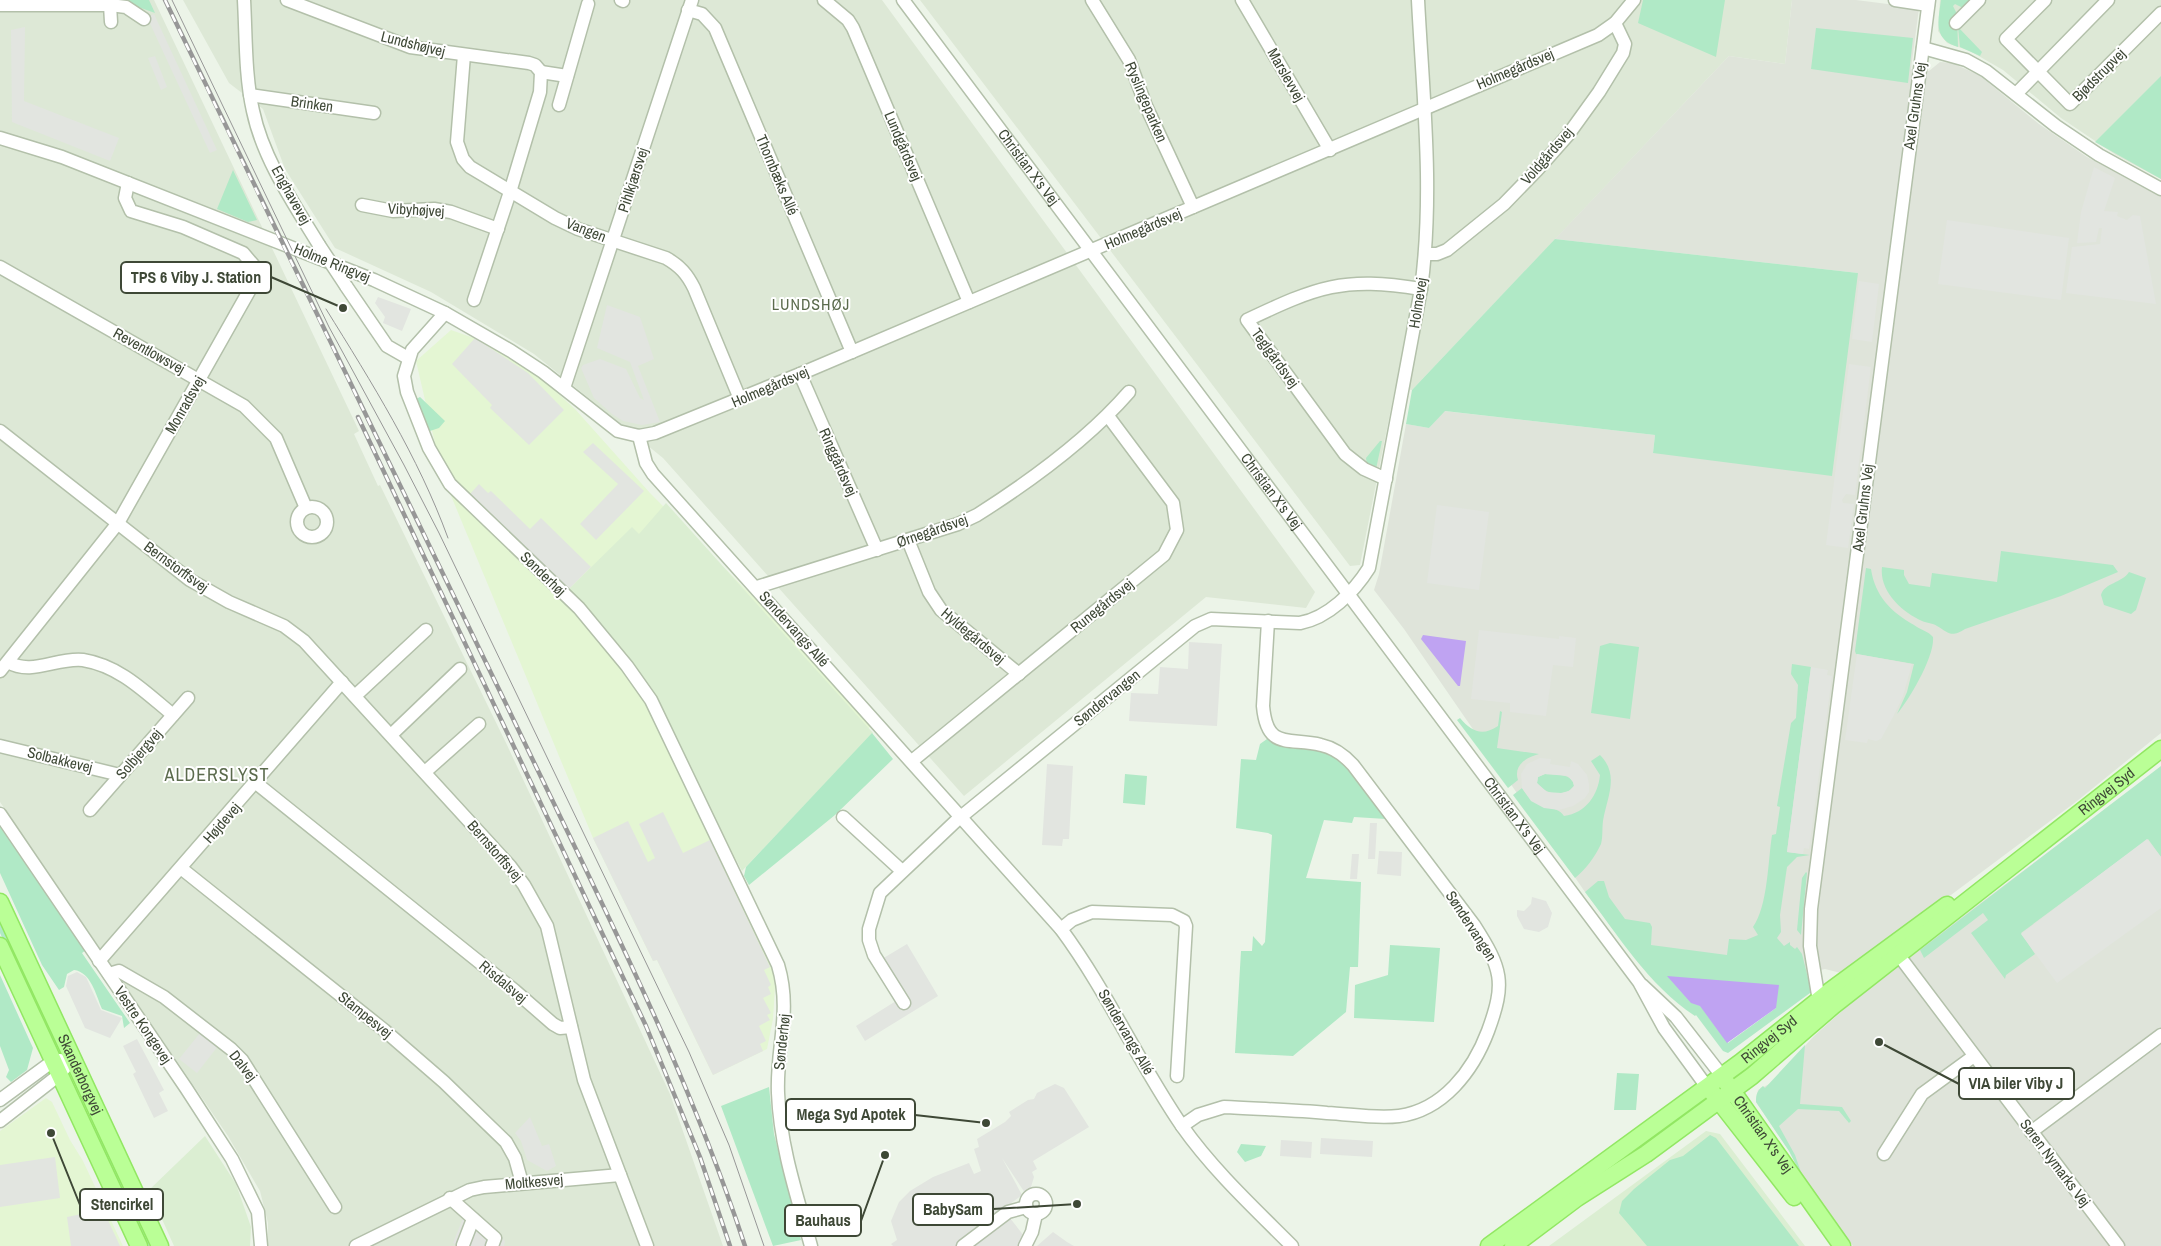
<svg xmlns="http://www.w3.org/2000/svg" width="2161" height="1246" font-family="'Archivo Narrow',sans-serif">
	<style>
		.residential { fill: #dde8d6 }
		.commercial { fill: #e4f6d3 }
		.industrial { fill: #dfe4da }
		.education { fill: #dbeed2 }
		.green { fill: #b0e9c6; fill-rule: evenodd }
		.parking { fill: #e2e5e0; fill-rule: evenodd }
		.water { fill: #bfa3f2 }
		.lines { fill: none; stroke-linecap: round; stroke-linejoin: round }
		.minor-casing { stroke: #b3c0aa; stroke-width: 15 }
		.major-casing { stroke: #92e763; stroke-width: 19 }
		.minor { stroke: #fff; stroke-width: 12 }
		.major { stroke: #baff96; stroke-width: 16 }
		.tram { stroke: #979797; stroke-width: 1 }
		.rail-casing { stroke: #979797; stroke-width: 4.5 }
		.rail { stroke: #fff; stroke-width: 2.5; stroke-dasharray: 8; stroke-linecap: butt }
		.minor-bridge-casing { stroke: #b3c0aa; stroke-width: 15; stroke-linecap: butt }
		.minor-bridge { stroke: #fff; stroke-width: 12 }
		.labels { text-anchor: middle; stroke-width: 4; stroke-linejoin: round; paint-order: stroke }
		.street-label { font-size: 15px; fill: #3e4836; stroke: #fff }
		.neighbourhood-label { font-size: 16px; letter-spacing: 1px; fill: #5b6b4d; stroke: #fff }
		.quarter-label { font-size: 18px; letter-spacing: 1px; fill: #5b6b4d; stroke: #fff }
		.leader { fill: none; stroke: #3e4836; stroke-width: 2 }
		.callout-dot { fill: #3e4836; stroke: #fff; stroke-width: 2 }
		.callout { fill: #fff; stroke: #3e4836; stroke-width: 2 }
		.callout-label { font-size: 16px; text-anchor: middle; font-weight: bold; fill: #3e4836 }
	</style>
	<rect width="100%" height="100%" fill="#ecf4e8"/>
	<path class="residential" d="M0,0H154L359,431L354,434L378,486L380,485L507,745L670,1094L723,1246H268V1223L260,1191L228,1136L0,802Z
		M183,0H882L1315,592L1306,608L1206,597L964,796L663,458L534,354L431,292L335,248L285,169L263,109L229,83Z
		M920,0H1792L1785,64L1729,56L1412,390L1395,388L1360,565L1350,566Z
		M1940,0H2161V179L2116,155L2061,118L2003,70L1970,51L1947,43L1938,31Z"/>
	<path class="commercial" d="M451,330L511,351L575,409L650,493L876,721L728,869L772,965L775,987L773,1019L767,1049L713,1075L657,960L653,961L593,838L442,474L416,361Z
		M46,1098L52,1102L70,1140L83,1161L123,1246H0V1131Z"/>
	<path class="industrial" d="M1792,0H1856L1919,8L1911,69L1929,71L1940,62L1952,63L1979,75L2039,124L2087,157L2144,188L2161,195V733L2077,801L1896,936L1841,973L1825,969L1794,975L1641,966L1585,892L1404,629L1374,590L1379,574L1406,424L1429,428L1444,411L1655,435L1653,453L1858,273L1555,239L1729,56L1785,64Z
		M2161,767V1246H1853L1803,1178L1789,1151L1756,1102L1758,1090L1771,1083L1814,1036L1869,987Z"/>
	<path class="education" d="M666,503L873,733L742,871L654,698L627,654L569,589L632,527L639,534Z
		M1706,1131L1720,1134L1805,1246H1549Z
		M205,1136L236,1184L251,1227L250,1246H174L149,1190Z"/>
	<path class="green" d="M128,0H149L155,13L127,3Z
		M1643,0H1725L1716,57L1638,23Z
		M1941,0H1971L1963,8L1955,4L1953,6L1957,14L1958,47C1933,39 1938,22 1941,0Z
		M1958,27L1982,52L1980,56L1960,47Z
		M1816,28L1913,38L1908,83L1811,69Z
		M2161,76V179L2095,142Z
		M233,170L257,220L248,222L217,209Z
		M1555,239L1858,273L1832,476L1653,453L1655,435L1445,411L1429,428L1406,424L1412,390Z
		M420,397L445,421L439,428L427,432L414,400Z
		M1380,441H1382L1376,469L1367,465L1366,458Z
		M2001,551L2113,565L2118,572L2061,596L1965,629C1951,638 1949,633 1937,626C1933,623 1927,623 1922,621C1902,612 1879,591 1882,567L1904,570V575L1909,584L1930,587L1932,573L1997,582Z
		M1866,568L1871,569C1875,596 1891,612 1914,625C1921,630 1928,631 1933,637C1935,656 1909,700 1897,714L1907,692L1914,664L1856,654L1855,651Z
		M2129,572L2146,578L2136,610L2131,614L2104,605L2101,595C2104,583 2122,583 2129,572Z
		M1610,643L1639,647L1630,719L1591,713L1600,646Z
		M1792,664L1811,667L1787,852L1810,855L1797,857L1787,867L1780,915L1781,932L1777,938L1784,946L1790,942V945L1795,949L1797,947L1802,954L1811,990L1810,993L1728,1053L1723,1051L1696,1015L1695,1016C1648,985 1618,935 1585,892L1598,881H1604L1609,897L1625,919L1650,923L1652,927L1651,945L1727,955L1729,939L1746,940L1758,935L1753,927C1768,906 1768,860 1772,835L1776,834L1780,807L1777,806L1791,723L1796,718L1798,685L1791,674ZM1700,1005L1776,1008L1728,1043Z
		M1500,711L1502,712L1497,748L1539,754C1527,757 1513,765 1518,780L1508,788L1457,720L1460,718C1471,731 1482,737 1498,726Z
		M872,733L893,759L835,815L749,885L744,876L746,867Z
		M1267,739L1314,748L1342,761L1386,819L1354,817L1352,823L1324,820L1306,878L1361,882L1358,967H1350L1346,1012L1293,1056L1235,1053L1241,951H1252L1253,936L1262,946L1265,942L1272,835L1268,833L1236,828L1241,759L1256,760L1260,744Z
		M1600,755C1620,775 1607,797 1603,821C1602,828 1603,837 1601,844C1595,857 1586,869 1575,878L1513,795L1522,788C1537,813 1555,803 1564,816C1586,813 1598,795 1600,775L1591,761Z
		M2161,766V857L2148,839L2021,933L2035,954L2006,975L2005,979L1971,933L1988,920L1983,913L1924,958L1920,950Z
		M1125,774L1147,776L1145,805L1123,803Z
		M1545,774C1556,775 1573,773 1574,786C1565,798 1545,795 1537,783L1538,777Z
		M0,826L86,950L82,953L130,1023L124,1028L122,1016L102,1009C96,995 91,972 74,970L67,974L64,987L59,990L42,965L0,873Z
		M1806,872L1807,873L1801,935L1797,930L1802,878Z
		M0,915L59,1042L56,1044L58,1050L53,1048L0,933Z
		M1390,945L1440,948L1434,1022L1354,1018L1355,985L1388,975Z
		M0,975L33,1048L27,1070L11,1082L6,1077L9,1070L0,1046Z
		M1805,1045L1800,1104L1842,1107L1851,1121L1849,1123L1839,1111L1798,1109L1779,1126L1795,1155L1803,1178L1789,1151L1756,1102C1756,1094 1757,1091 1763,1086L1765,1088Z
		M1617,1073L1639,1074L1636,1110H1614Z
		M74,1085C100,1140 128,1192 153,1246H145L71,1087Z
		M769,1087L774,1134L801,1240L773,1246L721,1106Z
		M1710,1135L1716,1138L1799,1246H1647L1619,1213L1622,1201L1634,1189L1670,1160L1683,1156Z
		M1241,1144L1266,1146L1261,1156L1245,1162L1237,1152Z"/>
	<path class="parking" d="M154,14L217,150L210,153L147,17Z
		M25,27L24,101L119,138L110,161L12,122L11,30Z
		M155,56L167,87L161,90L148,58Z
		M2094,167L2115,178L2104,211L2118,212L2117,216L2127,220L2133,215L2140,216L2156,304L2066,293L2072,247L2100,244L2102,228H2099L2096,242L2077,243L2081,212Z
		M1947,220L2069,238L2061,300L1938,284Z
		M1859,281L1879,284L1872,342L1852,339Z
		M378,297L411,309L402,331L383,323L385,317L375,303Z
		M607,305L640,317L654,359L638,366L660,422L642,425L623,421L612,414L594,398L581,368L583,365L600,359L626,369L640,398L644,400L630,362L597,348Z
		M475,338L528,373L564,410L529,445L490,408L492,405L452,364Z
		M1849,364L1871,367L1855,495L1846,494L1842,500L1843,503L1854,504L1848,548L1826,545Z
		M593,443L644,491L596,540L580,524L618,484L583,452Z
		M479,484L488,493L491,491L530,529L541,518L591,567L569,589L470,494Z
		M1437,505L1489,512L1479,590L1427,583Z
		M1479,630L1559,639V636L1576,638L1573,667L1553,665L1546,716L1510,712V703L1471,699Z
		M1189,642L1222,644L1217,726L1129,721L1131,693L1158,694L1160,667L1188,669Z
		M1857,654L1912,664L1903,696L1893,717L1881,739L1876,741L1868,739L1867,743L1845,740Z
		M1811,667L1828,670L1827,675L1832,676L1809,849L1804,848L1803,854L1787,852Z
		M1540,758L1551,759L1550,764L1570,767L1571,761L1578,764L1587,775L1589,784V792L1585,798L1573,806L1559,810L1544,808L1531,801L1522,788L1521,774L1527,764ZM1545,774L1568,776L1573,782L1574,786L1569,791L1561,793L1547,792L1537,783L1538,777Z
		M1047,764L1073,766L1069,839H1063L1062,846L1042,845Z
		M663,812L683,853L710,840L770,967L764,970L771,985L768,987L771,994L763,998L771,1013L767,1015L770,1020L759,1026L766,1041L760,1044L763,1051L713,1075L657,960L653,961L593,838L628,821L648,862L655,858L639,824Z
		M1370,823H1377L1375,859H1368Z
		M2147,839L2161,857V908L2057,983L2021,934Z
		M1379,851L1402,852L1401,876L1377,874Z
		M1352,854H1359L1357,879H1350Z
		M1532,897L1546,901L1552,913L1548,927L1539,932L1524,929L1517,916V910L1524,911L1531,904Z
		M907,944L938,996L865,1041L856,1026L904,996L882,959Z
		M77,972L86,977L101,1010L122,1018L110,1038L85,1028L66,986L68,976Z
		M200,1033L218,1046L197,1073L179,1059Z
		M137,1039L164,1090L159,1093L168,1111L154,1118L133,1074L136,1072L123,1046Z
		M1055,1084L1064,1088L1089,1127L1033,1161L1037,1169L1032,1172L1034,1177L1031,1187L1025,1193L1002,1158L1022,1195L998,1213L1010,1218L1024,1236L1020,1241L1026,1246H893L891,1244L897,1240L891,1221L899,1202L910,1191L933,1177L969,1163L974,1174L981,1171L974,1149L979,1147L977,1139L1005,1122L1011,1116L1009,1112L1028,1100L1034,1099L1037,1093Z
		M530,1117L542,1146L549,1144L556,1166L547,1171L527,1160L521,1141L515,1133Z
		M1321,1138L1373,1141L1372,1157L1320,1154Z
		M1281,1140L1312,1142L1311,1158L1280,1156Z
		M55,1157L60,1198L0,1207V1165Z
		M467,1208L505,1241L504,1246H459L453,1243Z
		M96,1211L100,1218L106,1216L120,1246H71L67,1217Z
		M1053,1232L1067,1242L1074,1246H1037Z"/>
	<path class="water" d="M1423,635L1466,641L1460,686H1458L1421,639Z
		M1667,976L1779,985L1776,1008L1727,1043L1700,1006L1691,1003Z"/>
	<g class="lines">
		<g class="minor-casing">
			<g id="minor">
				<path d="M244,0C246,36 245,76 253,111C263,159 294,204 319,245"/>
				<path d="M287,0L410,47L529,63L535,65L541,72L540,92L510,192L474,300"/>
				<path d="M621,0L623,1"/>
				<path d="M824,0L848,20L853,28L969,302"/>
				<path id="s1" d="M903,0L1639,982L1664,1028L1707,1087"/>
				<path d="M1092,0L1129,60L1146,106L1193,207"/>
				<path d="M1242,0L1330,150"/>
				<path d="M1895,0L1928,5"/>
				<path d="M2045,0L2006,39L2070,104L2161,13"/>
				<path d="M0,5H110L126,7L144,19"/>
				<path d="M110,5L111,22"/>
				<path d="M688,10L702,14L715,28L852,352"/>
				<path d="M1956,23L1979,0"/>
				<path d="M1923,48L1966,60L1986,71L2056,126L2099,155L2161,189"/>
				<path d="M464,55L457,142L463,159L470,167L555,218L578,229L666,258C680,266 687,274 694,288L740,399"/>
				<path d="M541,72L567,76"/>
				<path d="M2016,94L2108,0"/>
				<path d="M250,95L374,113"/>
				<path d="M559,105L588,4"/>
				<path d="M0,138L62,157L374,280L445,313L511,351L543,372L618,431L639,436L655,433L800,374L1598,35L1615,23L1634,0"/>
				<path d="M362,205L393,211L434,209L451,212L498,229"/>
				<path d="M1425,254H1437L1447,250L1504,204L1537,170L1568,135L1599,92L1623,53L1625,44L1615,23"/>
				<path d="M0,267L244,406L276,438L306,508"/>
				<path d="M346,286L387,346L408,358"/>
				<path d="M445,313L412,350L404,376L407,392L429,448L450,484L579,608L627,666L651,700L778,965C792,1012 776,1047 778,1093C780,1146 797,1196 811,1246"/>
				<path d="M800,374L877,550"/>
				<path d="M564,388L692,0"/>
				<path d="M0,431L190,580L229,602L284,626L304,641L510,866L524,885L547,926L584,1080L647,1246"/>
				<path d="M639,436L646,463L653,474L1061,929C1107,991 1138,1062 1182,1126C1213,1170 1254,1208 1292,1246"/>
				<path d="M1386,479L1364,469L1345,454L1247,320C1317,287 1343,276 1421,289"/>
				<circle cx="312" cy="522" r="15"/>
				<path d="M908,540L929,592L941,610L1019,674"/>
				<path d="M757,587L958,524L977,515C1029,482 1089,438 1129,392"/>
				<path d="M8,662C32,676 57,657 83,660C120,666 145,692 173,715"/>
				<path d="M0,671L118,523L253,284L255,267L243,253L183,227L131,211L125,198L128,183"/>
				<path d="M355,696L426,630"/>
				<path d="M391,735L460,669"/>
				<path d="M0,746L120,775"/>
				<path d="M912,761L1164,555L1177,530L1173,503L1108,416"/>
				<path d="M425,772L479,724"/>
				<path d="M256,783L514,990L553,1024L560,1028L571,1027"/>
				<path d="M90,810L188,698"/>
				<path d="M0,814L186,1088L232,1159L258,1212L261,1246"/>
				<path d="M843,817L902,871"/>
				<path d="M182,869L384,1030L444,1082L506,1142L515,1158L522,1183"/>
				<path d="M1061,929L1072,920L1092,912L1172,915L1184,921L1186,926L1177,1076"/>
				<path d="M1894,949L2118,1246"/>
				<path d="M99,961L342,682"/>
				<path d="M109,974L119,971L164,997L231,1049L242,1060L335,1207"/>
				<path d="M1642,985L1676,1017L1722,1076"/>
				<path d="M1819,1001L1810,946L1811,909L1929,0"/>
				<path d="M904,1003L874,955L869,940V929L880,893L957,820L1195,626L1211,619L1300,623C1328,618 1354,592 1369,568L1421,289C1434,192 1423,97 1418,0"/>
				<path d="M0,1100L53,1061L60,1060"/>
				<path d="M0,1121L59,1075L73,1058"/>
				<path d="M1182,1126L1198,1115L1224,1107C1258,1109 1293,1110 1327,1113C1350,1114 1375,1119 1399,1116C1443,1110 1473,1071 1488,1031C1506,982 1502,969 1474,925L1353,765C1344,755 1335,748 1321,745C1289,737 1267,751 1263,706L1268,621"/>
				<path d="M2031,1132L2161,1035"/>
				<path d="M1884,1154L1922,1094L1974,1056"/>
				<circle cx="1036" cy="1204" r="10"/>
				<path d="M450,1198L495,1238L492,1246"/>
				<path d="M463,1245L473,1219"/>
				<path d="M356,1246L470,1190L484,1187L620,1175"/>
				<path d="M963,1246L1008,1212L1026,1207"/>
				<path d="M1025,1246L1032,1232L1036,1214"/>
			</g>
		</g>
		<g class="major-casing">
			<g id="major">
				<path id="s2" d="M0,902L160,1246"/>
				<path d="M0,946L139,1246"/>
				<path id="s3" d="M1726,1082L1842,1246"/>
				<path d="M1712,1092L1794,1197"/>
				<path id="s4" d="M1489,1246L1741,1062L1830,991L1947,905"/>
				<path id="s5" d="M1513,1246L1577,1198L1646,1154L1752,1076L1833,1006L2161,749"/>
			</g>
		</g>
		<use href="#minor" class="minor"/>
		<use href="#major" class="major"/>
		<path class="tram" d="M172,0L329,327L404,465L439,533L689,1052L729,1145L764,1246
			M326,309C372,383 418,456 448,538"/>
		<g class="rail-casing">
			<path id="rail" d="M165,0C285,252 409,501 529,752C607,914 689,1075 745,1246
				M358,417L646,1026L700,1157L730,1246"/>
		</g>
		<use href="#rail" class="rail"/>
		<g class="minor-bridge-casing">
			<path id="minor-bridge" d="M319,245L346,286"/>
		</g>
		<use href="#minor-bridge" class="minor-bridge"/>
	</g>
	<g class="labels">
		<g class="street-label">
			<text transform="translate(413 44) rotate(14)" y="5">Lundshøjvej</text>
			<text transform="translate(1515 69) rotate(-23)" y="5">Holmegårdsvej</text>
			<text transform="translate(1286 75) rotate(60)" y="5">Marslevvej</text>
			<text transform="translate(2099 75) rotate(-45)" y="5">Bjødstrupvej</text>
			<text transform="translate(1146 102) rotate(67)" y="5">Ryslingeparken</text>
			<text transform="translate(312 104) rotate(8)" y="5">Brinken</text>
			<text transform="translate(1915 106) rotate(-82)" y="5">Axel Gruhns Vej</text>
			<text transform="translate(903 146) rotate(67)" y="5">Lundgårdsvej</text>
			<text transform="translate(1547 156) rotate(-49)" y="5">Voldgårdsvej</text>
			<text dy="5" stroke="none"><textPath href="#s1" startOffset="209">Christian X's Vej</textPath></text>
			<text transform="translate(777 175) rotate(67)" y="5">Thornbæks Allé</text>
			<text transform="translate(633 180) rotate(-72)" y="5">Pihlkjærsvej</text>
			<text transform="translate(291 195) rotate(61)" y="5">Enghavevej</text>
			<text transform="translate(416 210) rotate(3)" y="5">Vibyhøjvej</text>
			<text transform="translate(1143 229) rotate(-23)" y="5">Holmegårdsvej</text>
			<text transform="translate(586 230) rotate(21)" y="5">Vangen</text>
			<text transform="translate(332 263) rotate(22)" y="5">Holme Ringvej</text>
			<text transform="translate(1418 303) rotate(-81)" y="5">Holmevej</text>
			<text transform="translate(149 351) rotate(29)" y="5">Reventlowsvej</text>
			<text transform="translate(1275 358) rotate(54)" y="5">Teglgårdsvej</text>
			<text transform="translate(770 387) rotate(-23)" y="5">Holmegårdsvej</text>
			<text transform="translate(185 405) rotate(-60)" y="5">Monradsvej</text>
			<text transform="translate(838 462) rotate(66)" y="5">Ringgårdsvej</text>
			<text dy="5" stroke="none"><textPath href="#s1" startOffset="614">Christian X's Vej</textPath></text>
			<text transform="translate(1863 508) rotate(-83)" y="5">Axel Gruhns Vej</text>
			<text transform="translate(932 531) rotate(-19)" y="5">Ørnegårdsvej</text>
			<text transform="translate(176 567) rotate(36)" y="5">Bernstorffsvej</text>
			<text transform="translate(543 574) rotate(44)" y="5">Sønderhøj</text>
			<text transform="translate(1102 606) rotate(-39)" y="5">Runegårdsvej</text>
			<text transform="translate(794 629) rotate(48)" y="5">Søndervangs Allé</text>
			<text transform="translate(973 636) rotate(40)" y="5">Hyldegårdsvej</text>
			<text transform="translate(1107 698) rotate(-39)" y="5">Søndervangen</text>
			<text transform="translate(139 754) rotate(-49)" y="5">Solbjergvej</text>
			<text transform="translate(60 760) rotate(14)" y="5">Solbakkevej</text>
			<text dy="5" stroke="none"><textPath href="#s5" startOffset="748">Ringvej Syd</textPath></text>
			<text dy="5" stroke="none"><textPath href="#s1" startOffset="1019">Christian X's Vej</textPath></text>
			<text transform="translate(222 823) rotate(-49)" y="5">Højdevej</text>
			<text transform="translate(495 851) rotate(49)" y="5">Bernstorffsvej</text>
			<text transform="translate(1471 926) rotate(57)" y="5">Søndervangen</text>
			<text transform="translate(503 982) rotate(40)" y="5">Risdalsvej</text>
			<text transform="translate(365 1015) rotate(39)" y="5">Stampesvej</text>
			<text transform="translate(143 1025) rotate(56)" y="5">Vestre Kongevej</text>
			<text transform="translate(1126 1032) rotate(60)" y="5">Søndervangs Allé</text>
			<text dy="5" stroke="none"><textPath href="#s4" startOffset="348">Ringvej Syd</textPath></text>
			<text transform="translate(782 1042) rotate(-84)" y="5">Sønderhøj</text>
			<text transform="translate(243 1066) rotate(52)" y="5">Dalvej</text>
			<text dy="5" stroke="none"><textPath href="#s2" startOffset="190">Skanderborgvej</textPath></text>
			<text dy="5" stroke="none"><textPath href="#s3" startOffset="64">Christian X's Vej</textPath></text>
			<text transform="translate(2055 1163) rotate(53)" y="5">Søren Nymarks Vej</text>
			<text transform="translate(534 1182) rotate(-5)" y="5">Moltkesvej</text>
		</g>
		<g class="neighbourhood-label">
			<text x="811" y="310">LUNDSHØJ</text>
		</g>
		<g class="quarter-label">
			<text x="217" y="781">ALDERSLYST</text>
		</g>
	</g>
	<path class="leader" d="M343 308L271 277M1879 1042L1959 1084M986 1123L915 1115M51 1133L80 1205M1077 1204L993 1209M885 1155L861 1221"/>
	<g class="callout-dot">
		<circle cx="343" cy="308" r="5"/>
		<circle cx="1879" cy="1042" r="5"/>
		<circle cx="986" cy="1123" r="5"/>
		<circle cx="51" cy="1133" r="5"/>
		<circle cx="1077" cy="1204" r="5"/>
		<circle cx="885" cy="1155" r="5"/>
	</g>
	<g class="callout">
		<rect x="121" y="262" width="150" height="31" rx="5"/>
		<rect x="1959" y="1068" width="115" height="31" rx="5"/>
		<rect x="786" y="1099" width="129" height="31" rx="5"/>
		<rect x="80" y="1189" width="83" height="31" rx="5"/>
		<rect x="913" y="1194" width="80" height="31" rx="5"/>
		<rect x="785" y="1205" width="76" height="31" rx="5"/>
	</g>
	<g class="callout-label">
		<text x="196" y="283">TPS 6 Viby J. Station</text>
		<text x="2016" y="1089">VIA biler Viby J</text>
		<text x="851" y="1120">Mega Syd Apotek</text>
		<text x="122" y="1210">Stencirkel</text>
		<text x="953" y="1215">BabySam</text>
		<text x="823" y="1226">Bauhaus</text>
	</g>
</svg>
